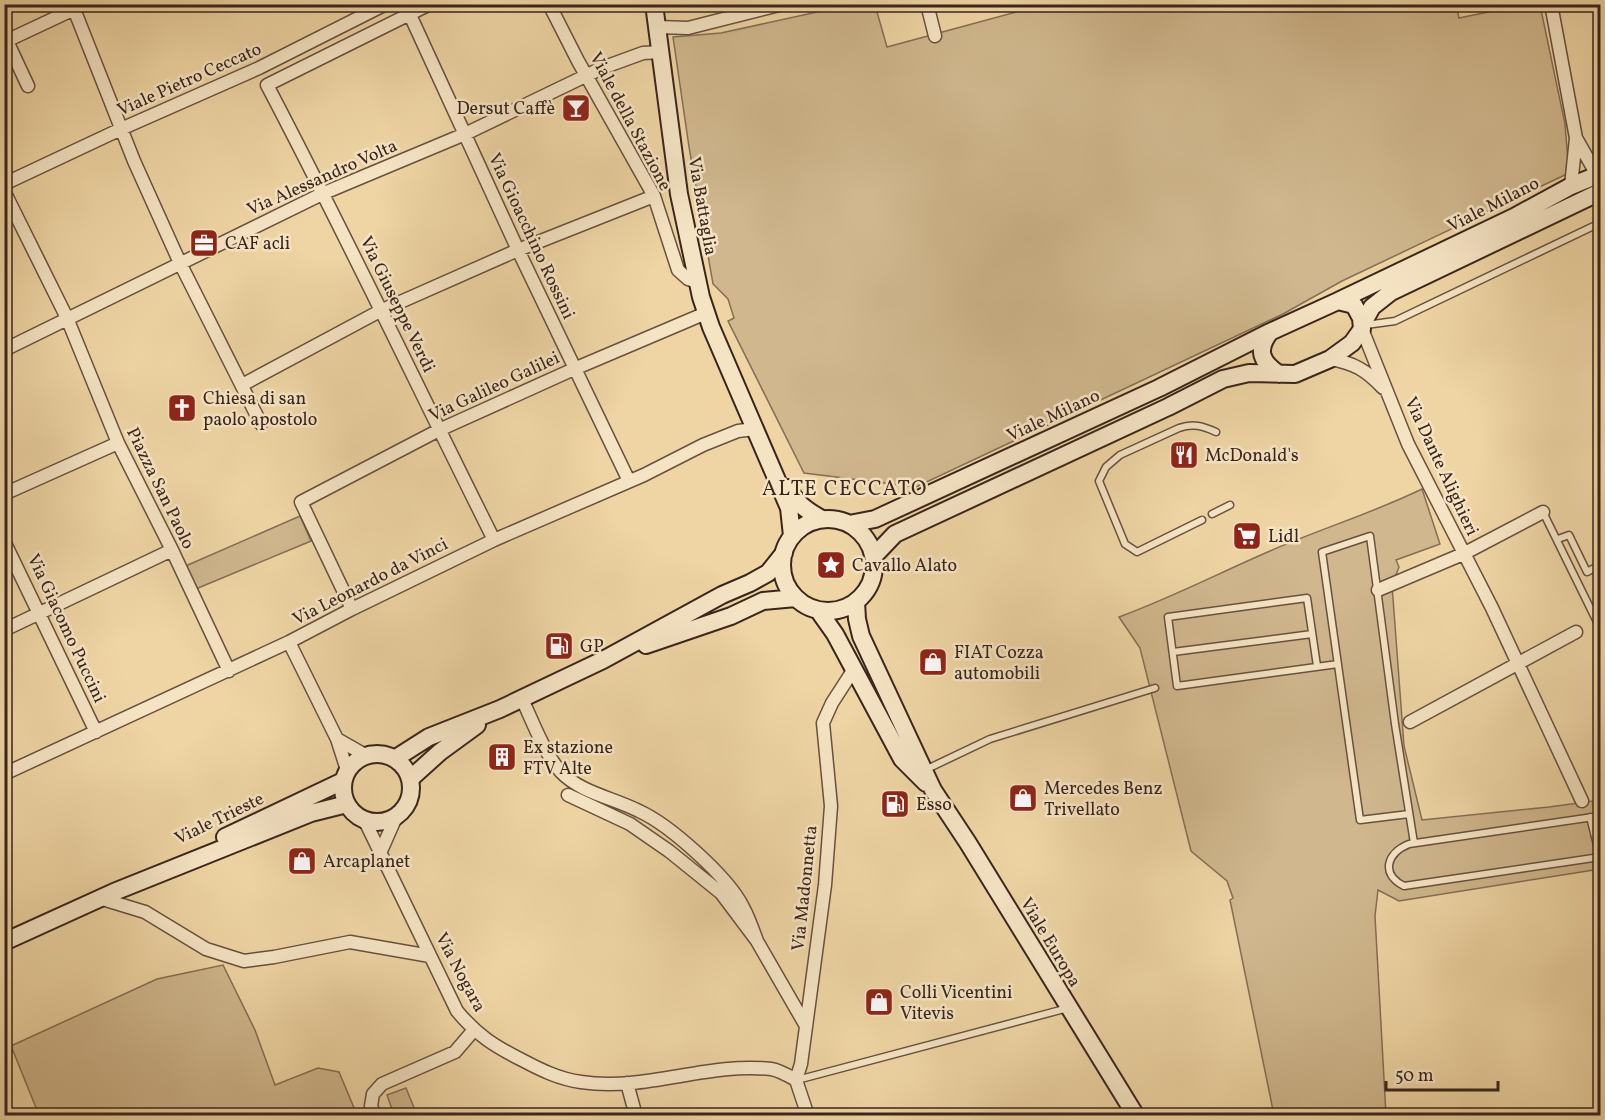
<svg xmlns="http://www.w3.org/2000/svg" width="1605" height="1120" font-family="Vollkorn,serif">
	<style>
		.green { fill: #d0b78d; stroke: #856e55; stroke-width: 1.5 }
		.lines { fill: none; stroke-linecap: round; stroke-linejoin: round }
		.lane-casing { stroke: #67513f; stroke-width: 9 }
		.street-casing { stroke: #67513f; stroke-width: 15 }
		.secondary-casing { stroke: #3a251d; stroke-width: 20 }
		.lane { stroke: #f5e4c4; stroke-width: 6 }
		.street { stroke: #f5e4c4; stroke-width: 12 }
		.secondary { stroke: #f5e4c4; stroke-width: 16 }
		.labels { text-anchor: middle; stroke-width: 5; stroke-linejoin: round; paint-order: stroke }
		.street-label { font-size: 18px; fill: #3a251d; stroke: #f5e4c4 }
		.poi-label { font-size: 18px; fill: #3a251d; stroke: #f5e4c4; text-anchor: start }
		.quarter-label { font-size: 21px; letter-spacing: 1.5px; fill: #3a251d; stroke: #f5e4c4 }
	</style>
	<rect width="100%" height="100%" fill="#efd5a4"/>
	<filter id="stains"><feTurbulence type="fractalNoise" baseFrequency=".00333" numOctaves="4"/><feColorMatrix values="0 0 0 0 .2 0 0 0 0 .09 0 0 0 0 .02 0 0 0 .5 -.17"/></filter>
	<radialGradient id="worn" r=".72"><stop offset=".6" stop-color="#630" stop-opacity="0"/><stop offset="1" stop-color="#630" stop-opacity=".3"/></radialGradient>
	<path class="green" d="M854,4L875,5L887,47L1042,5L1456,4L1459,18L1522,5H1540L1565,124L1569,173L1342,281L1283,314L916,487L804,473L728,321L734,318L728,299L713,284L689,147L673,37L721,33Z
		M1422,489L1440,544L1396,560L1399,567L1392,585L1404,746L1422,820L1549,807L1600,800V869L1399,901L1378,890L1375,916L1386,1115H1274L1230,900L1233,898L1227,881L1191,851L1140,648L1119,617C1171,598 1219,573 1270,551C1320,529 1373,513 1422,489Z
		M300,516L311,541L191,591L181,568Z
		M223,965L255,1030L275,1085L318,1068L339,1072L357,1115H39L11,1046L157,979Z
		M406,1088L417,1115H394L387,1095Z"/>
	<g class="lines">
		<g class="lane-casing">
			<path id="lane" d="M1366,325L1395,321L1600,223
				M1543,512L1600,628
				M1212,514L1230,505
				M1202,520L1137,552L1125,544L1099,481L1106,467L1120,455L1179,428C1193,423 1203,426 1216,432
				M1558,539L1569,535L1587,572L1600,565
				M1173,652L1312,634
				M1317,666L1307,598L1168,617L1177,686L1338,664
				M925,770L990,739L1155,688
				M1409,814L1360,820L1322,552L1370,536L1395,724L1414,843
				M1600,816L1409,844C1387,853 1380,874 1404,886L1600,857
				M1590,817L1600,857
				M797,1080L1068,1008"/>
		</g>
		<g class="street-casing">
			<path id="street" d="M72,4L134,161L180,263L261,424
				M405,4L518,250L629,481
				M430,4L267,85C346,235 418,388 494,540
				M549,4L578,61L654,196L678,270L688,279L698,282
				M927,4L935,36
				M1551,4L1576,138L1571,186
				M658,27L688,28L783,4
				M7,41L28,86
				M4,42L85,4
				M1576,138L1597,175
				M4,184L121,129L259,68L386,4
				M4,191L67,318L118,443L172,550L229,671
				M1362,329L1408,444L1492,608L1582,801
				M4,350L324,193L465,134L602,68L643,53L661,52
				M1330,359C1354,363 1366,370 1383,388
				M242,385L380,311L518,250L654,196
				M4,494L118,443
				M4,541L96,732
				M1378,590L1463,554L1543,512
				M352,609L301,502L439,430L574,369L706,313
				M4,630L172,550
				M289,642L337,739L347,770
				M522,699C532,720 545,755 561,772C581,793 614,798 639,811C670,825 728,877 743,907C749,918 753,930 757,941
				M1410,722L1576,632
				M337,739L365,755
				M4,774L289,642L352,609L494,540L644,475L703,445L738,431L755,429
				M568,795L630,824L669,851L721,893L757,941L806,1026
				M364,819L457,1011C477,1035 494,1046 522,1060C541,1070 559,1079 581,1082C645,1092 707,1062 771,1069C779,1070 789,1076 796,1080
				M381,851L396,817
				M99,898L145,912L206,949L244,961L274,957L350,942L430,956
				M627,1083L636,1116
				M375,1116L371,1106L373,1094L382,1084L455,1052L473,1031
				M808,1116L796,1080L801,1064L825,885L831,806L823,723L832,703L854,669"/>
		</g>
		<g class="secondary-casing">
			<path id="secondary" d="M654,4L679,194L701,297L711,327L789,508L792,536
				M1338,301L1514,217L1571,186L1600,174
				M1362,325L1372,307L1391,292L1600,192
				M788,488C796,503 807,511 822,519
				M782 565a46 46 0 1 1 92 0a46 46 0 1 1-92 0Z
				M849,524L875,519L1159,388L1270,332
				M874,556L895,534L1168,407L1223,379L1249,373L1295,374L1330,359L1352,343L1362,329L1361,318L1354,305L1338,301L1270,332C1256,350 1261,362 1279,374
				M856,602L857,619L861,636L933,790L968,843L1136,1116
				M818,610L835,634L902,759L926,783
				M646,645L731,616L763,601L796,598
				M343 788a34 34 0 1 1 68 0a34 34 0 1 1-68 0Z
				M396,758L429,737L500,709L603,660L722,595L750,583L768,573L784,553
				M410,779L440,752L477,725
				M225,837L343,781
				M4,942L114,892L311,813L347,804"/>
		</g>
		<use href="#lane" class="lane"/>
		<use href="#street" class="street"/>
		<use href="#secondary" class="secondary"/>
	</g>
	<defs>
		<g id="bar-square" transform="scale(1.5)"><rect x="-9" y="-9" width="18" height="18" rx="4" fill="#8f2418" stroke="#f5e4c4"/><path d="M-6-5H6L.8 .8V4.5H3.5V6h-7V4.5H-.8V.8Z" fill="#fff"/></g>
		<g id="office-square" transform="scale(1.5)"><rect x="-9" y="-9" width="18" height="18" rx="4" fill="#8f2418" stroke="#f5e4c4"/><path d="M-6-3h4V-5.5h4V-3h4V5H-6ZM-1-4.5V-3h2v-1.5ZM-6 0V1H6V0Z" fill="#fff"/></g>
		<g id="church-square" transform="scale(1.5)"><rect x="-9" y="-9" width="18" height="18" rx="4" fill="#8f2418" stroke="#f5e4c4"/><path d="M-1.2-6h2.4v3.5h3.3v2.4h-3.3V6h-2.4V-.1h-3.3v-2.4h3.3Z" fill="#fff"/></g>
		<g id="restaurant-square" transform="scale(1.5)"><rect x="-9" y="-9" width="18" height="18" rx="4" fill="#8f2418" stroke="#f5e4c4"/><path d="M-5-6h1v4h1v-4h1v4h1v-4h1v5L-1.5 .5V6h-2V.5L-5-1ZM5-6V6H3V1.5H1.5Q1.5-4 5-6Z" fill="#fff"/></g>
		<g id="supermarket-square" transform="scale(1.5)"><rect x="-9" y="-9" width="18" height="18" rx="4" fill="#8f2418" stroke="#f5e4c4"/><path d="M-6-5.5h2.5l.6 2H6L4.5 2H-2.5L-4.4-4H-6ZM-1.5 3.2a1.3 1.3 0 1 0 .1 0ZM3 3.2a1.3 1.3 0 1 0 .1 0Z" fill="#fff"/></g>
		<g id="sight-square" transform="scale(1.5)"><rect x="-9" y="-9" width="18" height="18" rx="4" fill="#8f2418" stroke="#f5e4c4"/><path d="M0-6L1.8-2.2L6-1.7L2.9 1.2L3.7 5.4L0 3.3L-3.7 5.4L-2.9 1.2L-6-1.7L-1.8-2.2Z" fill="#fff"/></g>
		<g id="fuel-square" transform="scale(1.5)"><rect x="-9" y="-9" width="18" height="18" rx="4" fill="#8f2418" stroke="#f5e4c4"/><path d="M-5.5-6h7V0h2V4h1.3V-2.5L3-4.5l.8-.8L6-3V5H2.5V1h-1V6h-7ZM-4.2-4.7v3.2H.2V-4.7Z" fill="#fff"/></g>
		<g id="shop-square" transform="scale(1.5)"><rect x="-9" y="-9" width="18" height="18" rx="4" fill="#8f2418" stroke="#f5e4c4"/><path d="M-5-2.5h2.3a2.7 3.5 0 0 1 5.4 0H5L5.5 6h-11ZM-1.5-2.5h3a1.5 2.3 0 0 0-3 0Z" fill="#fff"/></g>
		<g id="building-square" transform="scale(1.5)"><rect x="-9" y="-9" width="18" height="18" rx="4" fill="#8f2418" stroke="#f5e4c4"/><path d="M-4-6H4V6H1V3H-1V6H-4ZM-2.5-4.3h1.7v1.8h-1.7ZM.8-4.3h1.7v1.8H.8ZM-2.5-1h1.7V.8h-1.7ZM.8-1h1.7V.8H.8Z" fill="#fff"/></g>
	</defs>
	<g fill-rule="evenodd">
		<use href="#bar-square" x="576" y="108"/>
		<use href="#office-square" x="204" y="243"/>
		<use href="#church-square" x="182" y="408"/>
		<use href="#restaurant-square" x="1184" y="455"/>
		<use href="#supermarket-square" x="1247" y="536"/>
		<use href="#sight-square" x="831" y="565"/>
		<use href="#fuel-square" x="559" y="646"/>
		<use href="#shop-square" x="933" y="662"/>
		<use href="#building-square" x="502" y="757"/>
		<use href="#shop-square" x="1023" y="798"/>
		<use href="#fuel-square" x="895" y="804"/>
		<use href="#shop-square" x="302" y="861"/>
		<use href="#shop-square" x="879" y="1002"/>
	</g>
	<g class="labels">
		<g class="street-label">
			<text transform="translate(189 79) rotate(-24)" y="6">Viale Pietro Ceccato</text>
			<text transform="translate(631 121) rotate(62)" y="6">Viale della Stazione</text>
			<text transform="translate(322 177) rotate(-24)" y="6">Via Alessandro Volta</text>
			<text transform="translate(1493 204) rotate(-27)" y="6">Viale Milano</text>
			<text transform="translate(703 206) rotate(80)" y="6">Via Battaglia</text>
			<text transform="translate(532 236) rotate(65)" y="6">Via Gioacchino Rossini</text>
			<text transform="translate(398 304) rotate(64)" y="6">Via Giuseppe Verdi</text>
			<text transform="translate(494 386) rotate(-25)" y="6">Via Galileo Galilei</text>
			<text transform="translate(1053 415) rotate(-25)" y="6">Viale Milano</text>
			<text transform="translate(1442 466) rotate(65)" y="6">Via Dante Alighieri</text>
			<text transform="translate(161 488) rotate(64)" y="6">Piazza San Paolo</text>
			<text transform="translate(370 581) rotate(-27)" y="6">Via Leonardo da Vinci</text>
			<text transform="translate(67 628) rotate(65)" y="6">Via Giacomo Puccini</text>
			<text transform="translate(219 818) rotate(-26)" y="6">Viale Trieste</text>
			<text transform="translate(804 888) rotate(-84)" y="6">Via Madonnetta</text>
			<text transform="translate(1051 942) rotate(59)" y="6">Viale Europa</text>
			<text transform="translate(461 972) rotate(62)" y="6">Via Nogara</text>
		</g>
		<g class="poi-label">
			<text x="555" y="114" text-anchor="end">Dersut Caffè</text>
			<text x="225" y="249">CAF acli</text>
			<text x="203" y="404">Chiesa di san<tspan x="203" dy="21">paolo apostolo</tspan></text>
			<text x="1205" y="461">McDonald's</text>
			<text x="1268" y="542">Lidl</text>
			<text x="852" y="571">Cavallo Alato</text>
			<text x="580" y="652">GP</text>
			<text x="954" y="658">FIAT Cozza<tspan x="954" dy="21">automobili</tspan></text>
			<text x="523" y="753">Ex stazione<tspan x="523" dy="21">FTV Alte</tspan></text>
			<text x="1044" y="794">Mercedes Benz<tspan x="1044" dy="21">Trivellato</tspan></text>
			<text x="916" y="810">Esso</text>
			<text x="323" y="867">Arcaplanet</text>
			<text x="900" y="998">Colli Vicentini<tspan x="900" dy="21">Vitevis</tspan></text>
		</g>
		<g class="quarter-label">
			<text x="845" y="495">ALTE CECCATO</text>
		</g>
	</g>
	<rect width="1605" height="1120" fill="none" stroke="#efd5a4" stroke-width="24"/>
	<rect x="6" y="6" width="1593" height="1108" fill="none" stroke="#3a251d" stroke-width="3"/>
	<rect x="12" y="12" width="1581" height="1096" fill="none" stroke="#3a251d" stroke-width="1.5"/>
	<path d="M1386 1081v9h112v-9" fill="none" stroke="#3a251d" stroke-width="3"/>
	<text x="1395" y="1081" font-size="18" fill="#3a251d" stroke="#f5e4c4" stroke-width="4.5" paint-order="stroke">50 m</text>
	<rect width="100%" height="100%" filter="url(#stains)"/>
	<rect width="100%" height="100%" fill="url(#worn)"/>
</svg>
